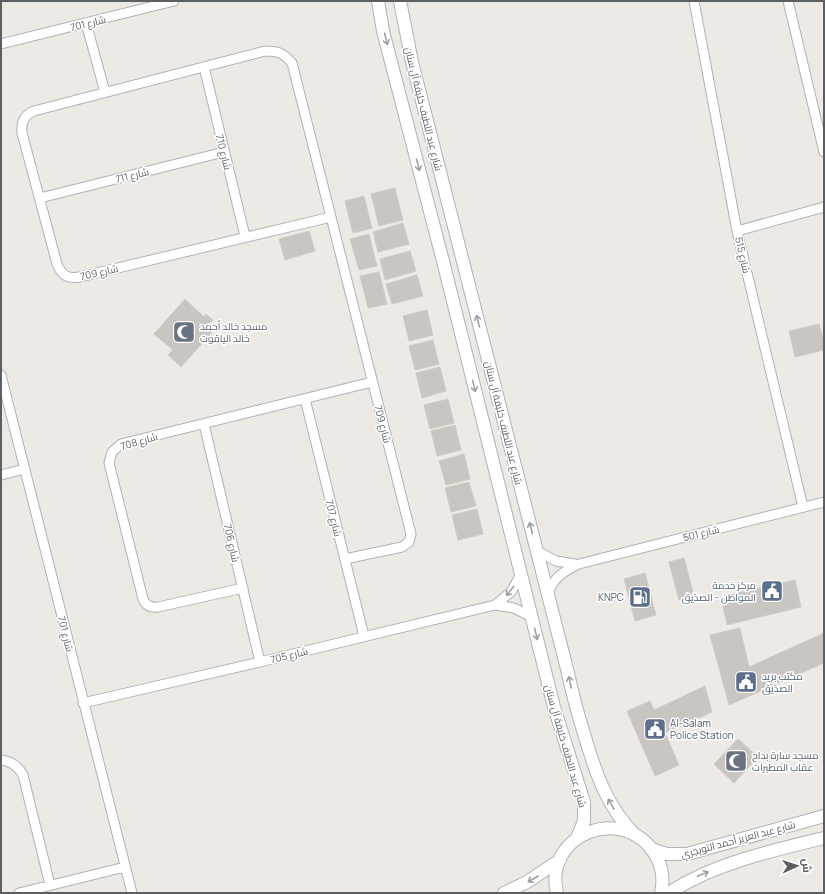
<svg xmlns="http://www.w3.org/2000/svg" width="825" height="894" font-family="Manrope,Cairo,sans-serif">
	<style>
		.building { fill: #c9c5c1; stroke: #d1cbc4 }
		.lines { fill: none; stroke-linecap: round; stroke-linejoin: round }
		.minor-casing { stroke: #b0b2b5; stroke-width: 11 }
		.tertiary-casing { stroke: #b0b2b5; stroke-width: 14 }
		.minor { stroke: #fff; stroke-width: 9 }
		.tertiary { stroke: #fff; stroke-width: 12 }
		.oneway { stroke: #9da0a1 }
		.labels { text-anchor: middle; stroke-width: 3; stroke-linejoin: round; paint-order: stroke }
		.street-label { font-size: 10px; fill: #5c6063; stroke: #fff }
		.worship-label { font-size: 10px; fill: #5b616d; stroke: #fff; text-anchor: start }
		.service-label { font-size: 10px; fill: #4e5e75; stroke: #fff; text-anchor: end }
	</style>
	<rect width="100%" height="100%" fill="#edeae5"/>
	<path class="building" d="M395,188L403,220L379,226L371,194Z
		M364,196L372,228L353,233L345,201Z
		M403,223L409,244L378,252L373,232Z
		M309,231L315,251L285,260L279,239Z
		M369,234L377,266L359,270L350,239Z
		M410,251L416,271L385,280L380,259Z
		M379,272L387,304L368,308L360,276Z
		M417,275L423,296L392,304L386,284Z
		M185,299L204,317L206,314L213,320L207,325L213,331L181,367L168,355L173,350L154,334Z
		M427,310L433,335L409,341L403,316Z
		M819,324L824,342V350L795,357L789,331Z
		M433,340L439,364L415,370L409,346Z
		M440,367L446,391L422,398L416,373Z
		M448,399L454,423L430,429L424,405Z
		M455,425L461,450L437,456L431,431Z
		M464,454L470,479L446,485L439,461Z
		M469,482L476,506L451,512L445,488Z
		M477,509L483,534L458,540L452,515Z
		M684,558L694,596L679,600L669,562Z
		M645,573L656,615L635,621L624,579Z
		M795,580L801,607L727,625L721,597Z
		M740,628L749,667L824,633V663L729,705L710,635Z
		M705,686L712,712L665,733L679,765L655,776L627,711L650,701L654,710Z
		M738,739L758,757L734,783L714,764Z"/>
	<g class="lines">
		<g class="minor-casing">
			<path id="minor" d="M694,1L737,231L803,507
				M788,1L824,152
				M86,23L105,92
				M1,44L174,1
				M265,51C279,51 283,53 292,63L331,217L80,277C68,279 62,276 57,264L22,133C21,122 24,115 34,111Z
				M204,67L245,236
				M40,198L224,152
				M331,217L411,534L409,542L402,547L345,559
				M737,231L824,207
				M1,375L132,893
				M305,399L364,636
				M204,424L260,662
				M1,475L25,469
				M537,551L556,561L575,564
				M243,588L158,607C151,608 146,606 143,599L109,463L112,452L121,444L372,382
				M548,593C554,577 564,571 579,564L824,502
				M495,605L511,592L521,574
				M83,703L260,662L495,605L514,608L532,617
				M1,760C11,761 18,766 23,775L50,885
				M19,893L125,867"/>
		</g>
		<g class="tertiary-casing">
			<path id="tertiary" d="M378,1L383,31L444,265L554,707L584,802V821L577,838
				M400,1L412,62L567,669C572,692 578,715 585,737C596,774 607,807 635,835
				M651,849L667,854H687L824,816
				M504,893L527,882L560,860
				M557,893C543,834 623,803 655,854C662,866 664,880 661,893
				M669,893C712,864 774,850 824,838"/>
		</g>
		<use href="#minor" class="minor"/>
		<use href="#tertiary" class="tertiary"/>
	</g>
	<defs><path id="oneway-shaft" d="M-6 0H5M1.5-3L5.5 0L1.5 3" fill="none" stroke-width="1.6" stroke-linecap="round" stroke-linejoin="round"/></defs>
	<g class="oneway">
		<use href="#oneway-shaft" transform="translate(386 39) rotate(76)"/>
		<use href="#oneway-shaft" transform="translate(418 165) rotate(76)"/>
		<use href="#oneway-shaft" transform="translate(478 321) rotate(-104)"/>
		<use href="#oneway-shaft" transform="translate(474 386) rotate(76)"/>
		<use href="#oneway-shaft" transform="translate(531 528) rotate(-104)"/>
		<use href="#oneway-shaft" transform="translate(510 591) rotate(129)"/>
		<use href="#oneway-shaft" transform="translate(536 634) rotate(76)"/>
		<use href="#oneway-shaft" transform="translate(570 682) rotate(-102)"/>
		<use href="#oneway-shaft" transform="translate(611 804) rotate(-120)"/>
		<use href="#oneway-shaft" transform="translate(703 874) rotate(-22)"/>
		<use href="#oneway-shaft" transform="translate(533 879) rotate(150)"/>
	</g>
	<defs>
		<g id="mosque-square" transform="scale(1.15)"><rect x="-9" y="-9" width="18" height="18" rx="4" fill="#6b7280" stroke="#fff"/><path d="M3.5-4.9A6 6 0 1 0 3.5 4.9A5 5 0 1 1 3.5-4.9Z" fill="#fff"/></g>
		<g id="civic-square" transform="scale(1.15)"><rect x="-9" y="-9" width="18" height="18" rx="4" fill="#5c6f8a" stroke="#fff"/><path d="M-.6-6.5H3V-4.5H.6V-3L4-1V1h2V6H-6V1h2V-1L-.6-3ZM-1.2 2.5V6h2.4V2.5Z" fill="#fff"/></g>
		<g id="fuel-square" transform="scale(1.15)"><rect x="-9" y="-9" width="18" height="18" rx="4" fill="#5c6f8a" stroke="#fff"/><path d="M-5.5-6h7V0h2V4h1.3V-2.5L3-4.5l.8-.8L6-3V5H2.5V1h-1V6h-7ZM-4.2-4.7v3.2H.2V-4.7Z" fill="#fff"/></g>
	</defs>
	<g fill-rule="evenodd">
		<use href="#mosque-square" x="184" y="332"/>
		<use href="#civic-square" x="772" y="591"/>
		<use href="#fuel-square" x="640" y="597"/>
		<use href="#civic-square" x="746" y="682"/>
		<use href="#civic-square" x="655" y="729"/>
		<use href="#mosque-square" x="736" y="761"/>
	</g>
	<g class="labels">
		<g class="street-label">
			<text transform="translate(88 23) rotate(-14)" y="4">شارع 701</text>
			<text transform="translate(424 109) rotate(76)" y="4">شارع عبد اللطيف خليفة آل سنان</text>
			<text transform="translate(224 152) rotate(76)" y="4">شارع 710</text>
			<text transform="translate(132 175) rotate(-14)" y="4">شارع 711</text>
			<text transform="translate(743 255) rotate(77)" y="4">شارع 515</text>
			<text transform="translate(99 272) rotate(-13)" y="4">شارع 709</text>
			<text transform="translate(504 423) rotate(76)" y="4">شارع عبد اللطيف خليفة آل سنان</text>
			<text transform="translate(383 424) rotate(75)" y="4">شارع 709</text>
			<text transform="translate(139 441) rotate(-16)" y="4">شارع 708</text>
			<text transform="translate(334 518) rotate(76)" y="4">شارع 707</text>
			<text transform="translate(701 533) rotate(-14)" y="4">شارع 501</text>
			<text transform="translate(232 543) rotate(77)" y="4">شارع 706</text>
			<text transform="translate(66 634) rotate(76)" y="4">شارع 701</text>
			<text transform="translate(289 655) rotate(-14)" y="4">شارع 705</text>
			<text transform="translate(566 746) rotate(74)" y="4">شارع عبد اللطيف خليفة آل سنان</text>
			<text transform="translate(738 839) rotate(-15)" y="4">شارع عبد العزيز أحمد التويجري</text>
		</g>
		<g class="worship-label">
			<text x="200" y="330">مسجد خالد أحمد<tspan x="200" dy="12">خالد الياقوت</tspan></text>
			<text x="752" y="759">مسجد سارة بداح<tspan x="752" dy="12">عقاب المطيرات</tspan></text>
		</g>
		<g class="service-label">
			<text x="756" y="589">مركز خدمة<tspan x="756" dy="12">المواطن - الصدّيق</tspan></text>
			<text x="624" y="601">KNPC</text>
			<text x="762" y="680" text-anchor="start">مكتب بريد<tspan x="762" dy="12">الصدّيق</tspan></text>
			<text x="670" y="727" text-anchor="start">Al-Salam<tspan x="670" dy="12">Police Station</tspan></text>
		</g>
	</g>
	<rect width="825" height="894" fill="none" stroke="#5c6063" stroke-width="4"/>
	<g transform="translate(797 866) rotate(87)" stroke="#ffffff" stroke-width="3" paint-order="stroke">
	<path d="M0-3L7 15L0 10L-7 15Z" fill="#5c6063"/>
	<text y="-6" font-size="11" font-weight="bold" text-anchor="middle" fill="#5c6063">ش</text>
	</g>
</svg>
